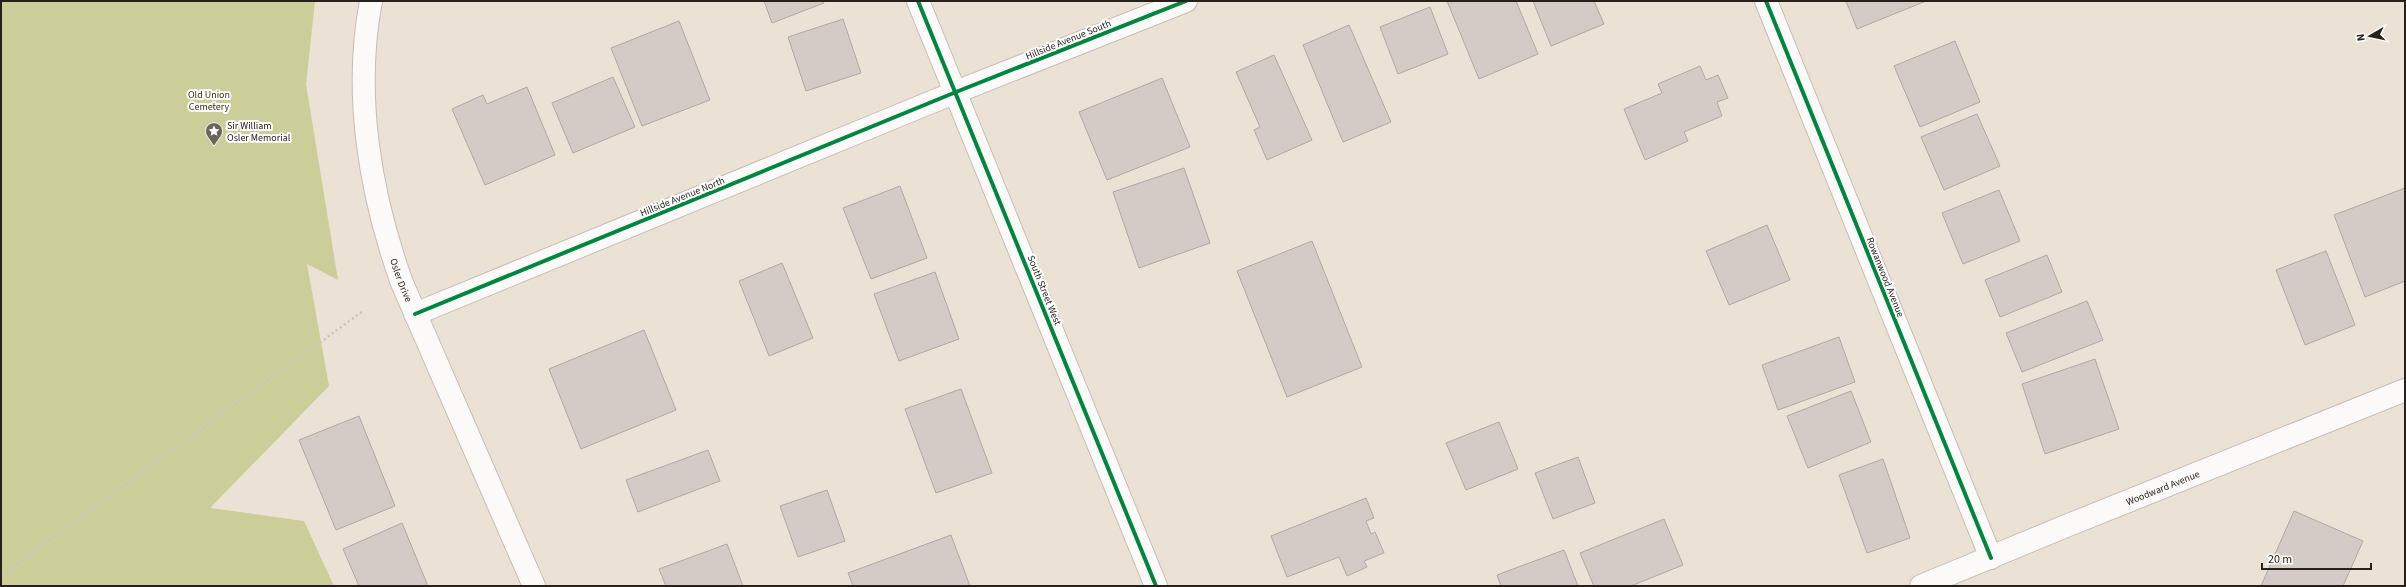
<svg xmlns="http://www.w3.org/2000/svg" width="2406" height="587" font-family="'Source Sans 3',sans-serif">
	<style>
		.green { fill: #ccce9a }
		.building { fill: #d4cbc7; stroke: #b1a8a5 }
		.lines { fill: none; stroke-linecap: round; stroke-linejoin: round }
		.minor-casing { stroke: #c6beb5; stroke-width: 24 }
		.tertiary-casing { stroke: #c6beb5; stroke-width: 24 }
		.secondary-casing { stroke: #c6beb5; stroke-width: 24 }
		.path { stroke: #c7c4bf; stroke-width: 2.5; stroke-dasharray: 2 3; stroke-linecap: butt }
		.minor { stroke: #fcfaf9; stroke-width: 22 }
		.tertiary { stroke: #fcfaf9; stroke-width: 22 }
		.secondary { stroke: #fcfaf9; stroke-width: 22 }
		.cycleway-casing { stroke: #fff; stroke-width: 6 }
		.cycleway { stroke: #00873e; stroke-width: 4 }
		.labels { text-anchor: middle; stroke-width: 4; stroke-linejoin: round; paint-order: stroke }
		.street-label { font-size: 10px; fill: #272119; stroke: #fff }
		.park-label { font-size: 10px; fill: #31360b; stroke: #fff }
		.poi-label { font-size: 10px; fill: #272119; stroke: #fff; text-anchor: start }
	</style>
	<rect width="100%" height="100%" fill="#ebe1d5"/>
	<path class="green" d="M1,1H315L306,84L338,280L307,264L329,386L210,508L304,521L334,586H1Z"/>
	<path class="building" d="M764,1H823L824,3L772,23Z
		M1447,1H1516L1538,54L1479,79Z
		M1533,1H1594L1604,24L1551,46Z
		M1846,1H1926L1857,29Z
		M1430,7L1448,54L1398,74L1380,27Z
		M843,19L861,73L806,91L788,37Z
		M679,21L710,100L642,126L611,48Z
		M1349,25L1391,122L1343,142L1303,45Z
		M1955,41L1980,102L1920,127L1894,66Z
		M1274,55L1312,140L1267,160L1254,130L1260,127L1236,72Z
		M1700,66L1706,80L1718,75L1728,98L1717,102L1722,116L1684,132L1688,141L1645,160L1624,109L1662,93L1658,84Z
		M613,77L635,127L573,153L552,103Z
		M1162,78L1190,147L1107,180L1079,112Z
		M527,87L555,155L485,185L452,109L483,95L487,104Z
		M1977,114L2000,166L1944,190L1921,137Z
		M1184,168L1210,243L1139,268L1113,192Z
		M900,186L927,258L871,279L843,208Z
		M2405,188V281L2365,297L2334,215Z
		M1999,190L2020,241L1963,264L1942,213Z
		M1767,225L1790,280L1729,305L1706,251Z
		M1312,241L1362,367L1287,397L1237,271Z
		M2326,251L2355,325L2305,345L2276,270Z
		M2047,255L2062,292L2000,317L1985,280Z
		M782,263L813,338L769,356L739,281Z
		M935,272L959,339L899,361L874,294Z
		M2087,301L2103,340L2022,372L2006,333Z
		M644,330L676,410L581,449L549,369Z
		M1839,337L1855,382L1778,410L1762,365Z
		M2095,359L2119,429L2045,454L2022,384Z
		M961,389L992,473L936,493L905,409Z
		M1851,391L1871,442L1808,468L1787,416Z
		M359,416L395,506L336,530L299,440Z
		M1499,422L1518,469L1466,490L1446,443Z
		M708,450L720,481L638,512L626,480Z
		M1578,457L1595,503L1553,519L1535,473Z
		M1883,459L1910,538L1867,553L1839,475Z
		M827,490L845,541L798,557L780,506Z
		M1366,498L1374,518L1366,521L1371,534L1375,532L1384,553L1364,561L1367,567L1347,576L1339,557L1287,577L1271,536Z
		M2294,511L2363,541L2343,586H2261Z
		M1664,519L1683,565L1631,586H1594L1580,553Z
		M402,523L428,586H359L343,549Z
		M951,535L970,586H853L848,573Z
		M727,544L743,586H666L659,569Z
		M1564,550L1578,586H1501L1497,575Z"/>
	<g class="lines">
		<g class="minor-casing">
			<g id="minor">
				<path d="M1766,1L1991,558"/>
				<path d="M415,314L956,92L1186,1"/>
				<path id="s1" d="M1921,586L2066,526L2405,390"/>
			</g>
		</g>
		<g class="tertiary-casing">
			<path id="tertiary" d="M918,1L1156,586"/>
		</g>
		<g class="secondary-casing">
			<g id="secondary">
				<path id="s2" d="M371,1C353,94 370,194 402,283L534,586"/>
			</g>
		</g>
		<path class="path" d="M1,576L363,311"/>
		<use href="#minor" class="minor"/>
		<use href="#tertiary" class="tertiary"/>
		<use href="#secondary" class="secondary"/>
		<g class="cycleway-casing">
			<path id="cycleway" d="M918,1L1156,586
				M1766,1L1991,558
				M415,314L956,92L1186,1"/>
		</g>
		<use href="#cycleway" class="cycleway"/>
	</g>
	<defs>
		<g id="sight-pin" transform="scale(0.9)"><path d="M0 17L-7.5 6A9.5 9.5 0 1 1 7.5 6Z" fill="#6c645b" stroke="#fff"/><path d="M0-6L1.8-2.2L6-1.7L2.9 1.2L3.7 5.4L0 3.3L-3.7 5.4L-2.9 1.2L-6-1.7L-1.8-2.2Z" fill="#fff"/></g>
	</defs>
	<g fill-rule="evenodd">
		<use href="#sight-pin" x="214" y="131"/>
	</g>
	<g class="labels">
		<g class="street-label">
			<text transform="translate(1068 39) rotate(-22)" y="4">Hillside Avenue South</text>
			<text transform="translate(682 196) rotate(-22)" y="4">Hillside Avenue North</text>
			<text transform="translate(1886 277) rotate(68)" y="4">Rowanwood Avenue</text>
			<text dy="4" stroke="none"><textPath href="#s2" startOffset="284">Osler Drive</textPath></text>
			<text transform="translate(1045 290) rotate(68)" y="4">South Street West</text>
			<text dy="4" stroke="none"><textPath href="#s1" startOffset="261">Woodward Avenue</textPath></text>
		</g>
		<g class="park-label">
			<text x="209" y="98">Old Union<tspan x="209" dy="12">Cemetery</tspan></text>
		</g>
		<g class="poi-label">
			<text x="227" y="129">Sir William<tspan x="227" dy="12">Osler Memorial</tspan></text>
		</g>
	</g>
	<rect width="2406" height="587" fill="none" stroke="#272119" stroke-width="4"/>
	<g transform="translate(2370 36) rotate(261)" stroke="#ffffff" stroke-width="3" paint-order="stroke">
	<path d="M0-3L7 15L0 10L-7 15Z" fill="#272119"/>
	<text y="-6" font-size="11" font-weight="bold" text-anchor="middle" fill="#272119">N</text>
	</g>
	<path d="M2262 563v6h109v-6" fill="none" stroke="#272119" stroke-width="2"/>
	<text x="2268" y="563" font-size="12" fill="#272119" stroke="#ffffff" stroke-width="3" paint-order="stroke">20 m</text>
</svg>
